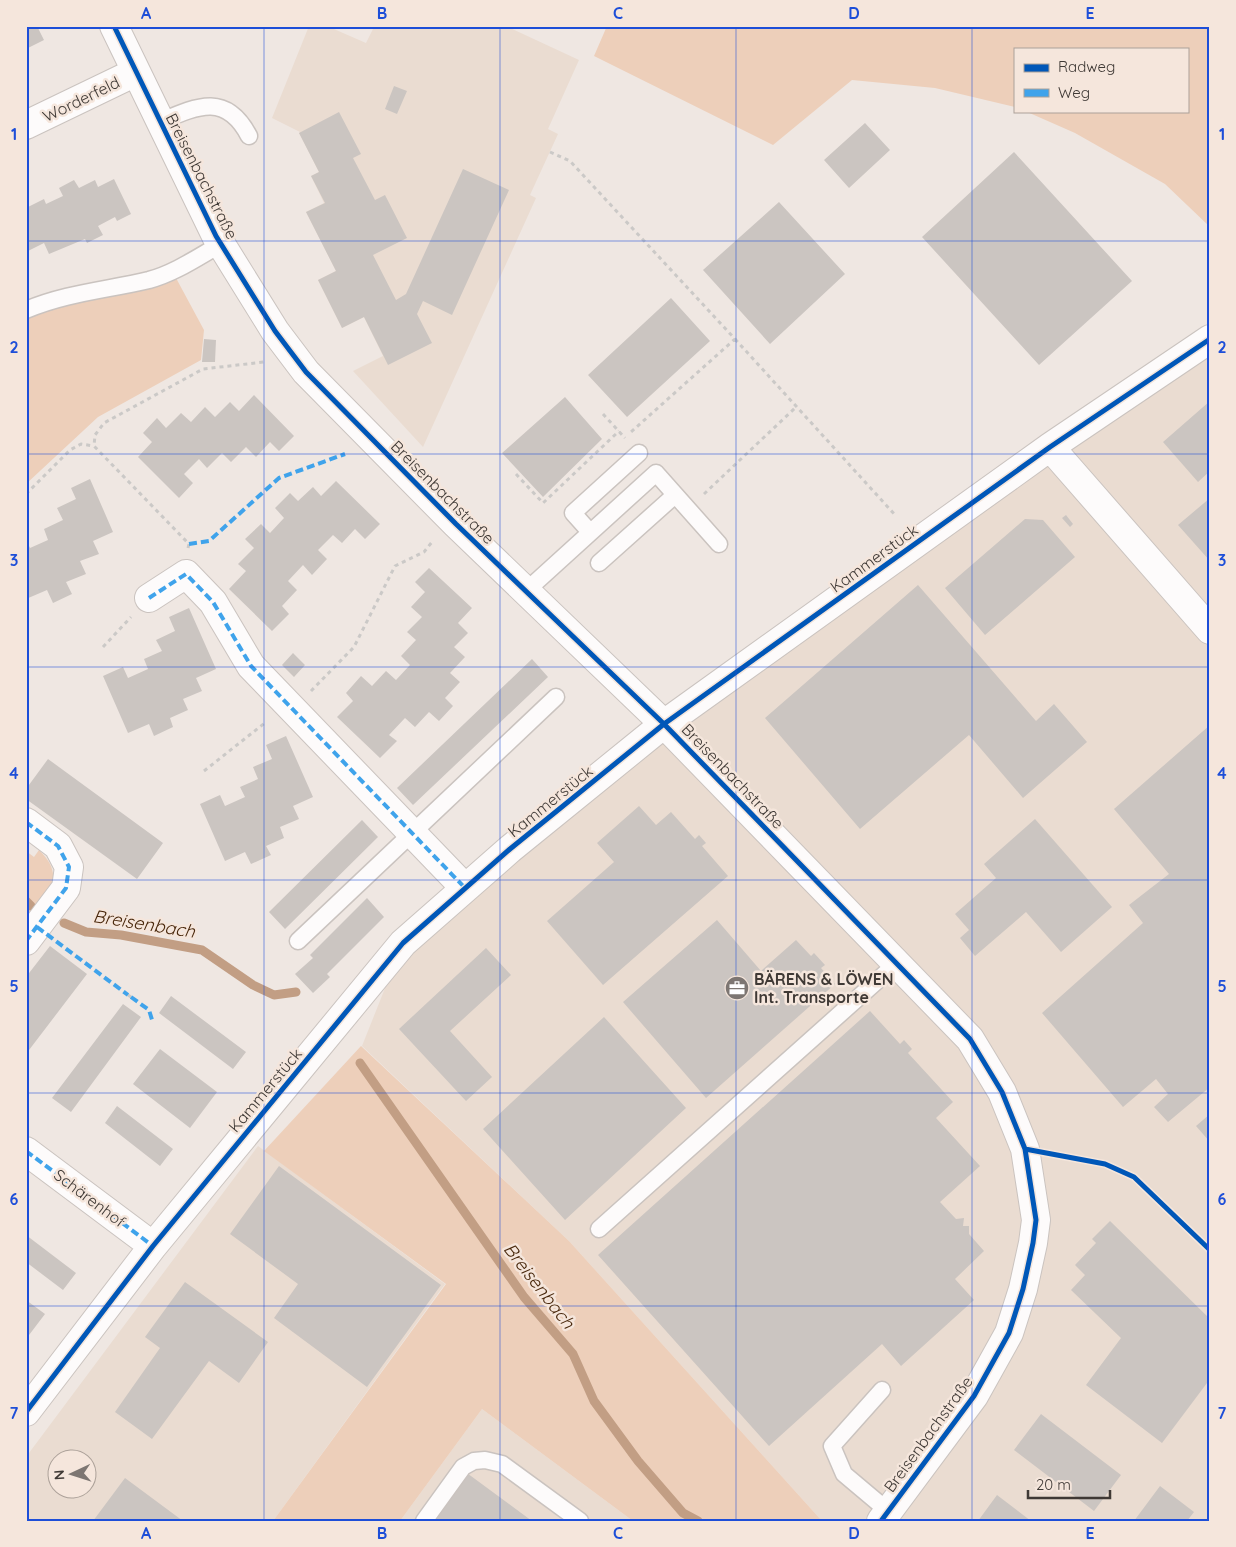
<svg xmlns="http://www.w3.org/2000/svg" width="1236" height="1547" font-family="Quicksand,sans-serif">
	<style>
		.built { fill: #eadcd1; fill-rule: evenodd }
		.green { fill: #edcfba }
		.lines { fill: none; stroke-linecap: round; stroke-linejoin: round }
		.stream { stroke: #c29e84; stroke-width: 9 }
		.building { fill: #cbc5c1 }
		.lane-casing { stroke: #cac3bf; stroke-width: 19 }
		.street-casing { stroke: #cac3bf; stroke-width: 30 }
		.path { stroke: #cbc9c7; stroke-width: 3; stroke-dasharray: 4 4; stroke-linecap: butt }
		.lane { stroke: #fdfbfb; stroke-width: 16 }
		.street { stroke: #fdfbfb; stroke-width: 28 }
		.quiet { stroke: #3fa3eb; stroke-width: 4; stroke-dasharray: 8 4; stroke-linecap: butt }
		.cycleway-casing { stroke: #f5e6dc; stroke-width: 8 }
		.cycleway { stroke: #0057b8; stroke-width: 5 }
		.grid { fill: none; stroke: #1d4ed8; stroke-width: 1; stroke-opacity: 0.55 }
		.labels { text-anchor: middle; stroke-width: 5; stroke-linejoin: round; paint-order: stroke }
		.street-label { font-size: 16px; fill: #3f3935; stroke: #f5e6dc }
		.poi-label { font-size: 16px; font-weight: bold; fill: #3f3935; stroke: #f5e6dc; text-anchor: start }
		.water-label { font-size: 18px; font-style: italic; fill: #48270b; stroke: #f5e6dc }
		.neatline { fill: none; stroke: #1d4ed8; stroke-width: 2 }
		.grid-label { font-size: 16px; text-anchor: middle; font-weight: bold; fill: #1d4ed8 }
	</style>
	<rect width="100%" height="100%" fill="#efe7e2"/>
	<path class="built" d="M309,26H327L366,43L374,27L377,26H506L579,60L548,129L558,134L530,195L536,198L423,447L353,371L383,356L364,317L342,328L318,280L336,271L306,212L324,203L311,176L319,172L299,133L300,132L272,118Z
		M1210,339V1521H822L569,1241L362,1046L403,943L510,849Z
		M258,1146L445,1284L273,1521H26V1457ZM58,1460H88V1490H58Z
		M482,1409L633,1521H400Z"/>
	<path class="green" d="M607,26H1210V227L1165,184L1075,133L1025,111H1187V49H1015V107L935,88L852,80L773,145L594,56Z
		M176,278L204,330L201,360L98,417L26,484V318L57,305Z
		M39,850C67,877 48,894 29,919L26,916V851L34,857Z
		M361,1046L569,1241L822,1521H633L482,1409L400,1521H273L446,1284L264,1151Z"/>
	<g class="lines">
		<path class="stream" d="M26,901L31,906
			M64,923L86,932L121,935L202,950L253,985L274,995L296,992
			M360,1063L524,1297L573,1354L594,1401L638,1461L683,1513L698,1521"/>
	</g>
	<path class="building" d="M26,26H37L44,40L26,49Z
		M394,86L407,91L397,114L385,109Z
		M339,112L361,154L353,158L375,200L385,195L407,238L373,255L396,300L406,294L463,169L509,190L452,315L423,301L417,314L432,343L388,365L364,317L342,328L318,280L336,271L306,212L325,203L311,176L319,172L299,133Z
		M865,123L890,150L849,188L824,160Z
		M1014,152L1132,281L1039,365L922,237Z
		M114,179L131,214L117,221L115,217L98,226L103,235L87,243L85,239L49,254L44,243L26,252L29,256L26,257V208L44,199L46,204L63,196L59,188L74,180L79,188L95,180L98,187Z
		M779,202L845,274L770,344L703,270Z
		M671,298L710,341L627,417L588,375Z
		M204,339L216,340L215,362H202Z
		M254,395L294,436L279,451L270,442L256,457L246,447L231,462L222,453L207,468L199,459L184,474L193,483L179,498L138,457L152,442L143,433L157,418L166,428L181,413L191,422L205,407L215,417L230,402L239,411Z
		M565,397L602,439L543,497L502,453Z
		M1210,401V471L1198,482L1163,442Z
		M90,479L113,532L93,541L99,554L80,561L86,574L66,582L72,594L53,603L47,590L26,599V540L30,548L48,540L44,529L63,520L57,508L76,499L71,488Z
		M336,481L380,524L365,539L355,529L342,543L333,535L318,550L327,559L312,575L303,565L288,581L297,590L282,606L289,614L272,631L229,589L246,571L238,564L254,548L245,539L261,524L270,533L284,518L275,508L290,493L298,501L313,487L321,496Z
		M1210,498V561L1178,525Z
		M1066,515L1073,524L1070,527L1062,518Z
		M1025,519L1043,520L1075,557L985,635L945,588Z
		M429,568L472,608L458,623L468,633L454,647L465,657L450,673L460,682L445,698L453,706L439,721L429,712L415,727L405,718L389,735L397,741L380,758L337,717L353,701L346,693L361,676L372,686L386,671L396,680L410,665L401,656L416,640L407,632L422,617L411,607L425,592L415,582Z
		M918,585L1036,721L1054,704L1087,742L1023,798L969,735L860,829L765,718Z
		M189,608L216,669L196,678L202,691L183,699L188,710L170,718L173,727L154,736L149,724L128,733L103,676L123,667L128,678L148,669L144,659L162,651L156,640L175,631L169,617Z
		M293,653L305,665L294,677L282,665Z
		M532,659L548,677L413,805L397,788Z
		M1210,725V1087L1168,1122L1154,1107L1168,1094L1156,1079L1123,1107L1042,1013L1143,923L1129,905L1169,874L1114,809Z
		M286,736L313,797L293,806L299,819L280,827L284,838L266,846L271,855L251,864L245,852L225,861L200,804L220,795L225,806L245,797L240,787L258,779L253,767L272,759L266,745Z
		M48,759L163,843L137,879L26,799V789Z
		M639,806L656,825L671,812L695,839L699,835L706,843L702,846L728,876L603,985L547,921L614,862L597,843Z
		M1035,819L1112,907L1061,952L1026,912L975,956L960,938L969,930L955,914L996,878L984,864Z
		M362,820L378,837L285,929L269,912Z
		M367,898L384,917L327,974L330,977L313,993L295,974L313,958L310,955Z
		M717,920L761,971L796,940L811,956L814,953L825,965L821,968L835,984L706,1098L623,1002Z
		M50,946L87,974L26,1054V977Z
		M486,948L511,975L450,1031L492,1077L466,1101L399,1029Z
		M171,996L246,1052L233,1069L159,1013Z
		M123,1004L141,1017L71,1112L52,1098Z
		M870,1011L900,1044L904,1040L912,1049L908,1053L953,1102L936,1118L980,1166L940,1202L956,1219L964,1218L963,1226H969V1234L984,1251L955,1279L974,1300L901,1366L882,1344L769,1446L598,1255Z
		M604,1017L686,1108L565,1220L483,1129Z
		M160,1049L217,1092L190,1128L133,1084Z
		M117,1106L173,1149L160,1166L105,1123Z
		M1210,1114V1142L1196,1126Z
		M279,1166L441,1285L367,1387L274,1318L298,1284L230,1234Z
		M1110,1221L1210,1319V1379L1162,1443L1086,1385L1121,1338L1071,1290L1085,1275L1075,1265L1096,1243L1092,1239Z
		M26,1235L76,1273L63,1290L26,1262Z
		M185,1282L268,1342L239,1383L209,1361L152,1439L115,1412L160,1348L145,1337Z
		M26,1300L45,1314L26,1339Z
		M1041,1414L1121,1475L1094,1511L1014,1450Z
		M456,1465L532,1521H415Z
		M125,1478L183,1521H93Z
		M1160,1486L1194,1512L1187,1521H1134Z
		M997,1495L1031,1521H978Z"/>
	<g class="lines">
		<g class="lane-casing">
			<path id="lane" d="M160,122C197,106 226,92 249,136
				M26,310C66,293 107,290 149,280C175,273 198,257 221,244
				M590,532L573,513L639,453
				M599,563L675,495
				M526,591L656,473L719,544
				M298,941L556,697
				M599,1229L897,963
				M882,1390L832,1446L844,1474L888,1511
				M424,1521L463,1467L474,1461L485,1460L502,1464L580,1521"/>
		</g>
		<g class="street-casing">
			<path id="street" d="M114,26L216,236L275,331L306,372L456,524L664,724L970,1039L1002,1092L1025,1149L1036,1220L1033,1243L1023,1289L1009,1333L974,1396L881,1521
				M26,125L136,72
				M1050,447L1210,630
				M149,598L186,574L213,602L251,666L465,888
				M26,822L58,846L69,867L66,888L26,941
				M26,1151L153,1246
				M26,1412L153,1246L403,943L510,849L664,724L1050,447L1210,339"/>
		</g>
		<path class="path" d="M550,152L570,161L735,339L631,432
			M735,339L896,516
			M603,414L625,438
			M516,474L543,503L619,431
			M26,494L70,450L81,444L94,446
			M704,494L796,407
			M188,548L189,544L94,446L95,435L104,423L203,369L264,362
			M103,647L131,617
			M311,691L354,647L395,566L424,552L432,542
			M204,771L266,722
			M128,995L131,997"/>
		<use href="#lane" class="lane"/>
		<use href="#street" class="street"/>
		<path class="quiet" d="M189,544L209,541L279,478L345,454
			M149,598L186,574L213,602L251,666L465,888
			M26,822L58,846L69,867L66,888L26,941
			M37,927L128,995
			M131,997L149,1010L153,1023
			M26,1151L153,1246"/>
		<g class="cycleway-casing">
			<path id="cycleway" d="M114,26L216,236L275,331L306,372L456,524L664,724L970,1039L1002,1092L1025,1149L1036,1220L1033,1243L1023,1289L1009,1333L974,1396L881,1521
				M1025,1149L1105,1164L1134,1177L1210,1250
				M26,1412L153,1246L403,943L510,849L664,724L1050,447L1210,339"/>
		</g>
		<use href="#cycleway" class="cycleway"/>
	</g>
	<path class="grid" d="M264,26V1521M500,26V1521M736,26V1521M972,26V1521M26,241H1210M26,454H1210M26,667H1210M26,880H1210M26,1093H1210M26,1306H1210"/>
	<defs>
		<g id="office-disc" transform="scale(1.25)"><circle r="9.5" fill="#7d7672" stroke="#f5e6dc"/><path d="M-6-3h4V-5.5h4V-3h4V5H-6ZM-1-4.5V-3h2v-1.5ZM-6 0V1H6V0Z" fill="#fff"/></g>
	</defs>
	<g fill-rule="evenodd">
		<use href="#office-disc" x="737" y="988"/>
	</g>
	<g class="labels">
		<g class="street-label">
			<text transform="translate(81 99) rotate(-26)" y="6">Worderfeld</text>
			<text transform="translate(202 176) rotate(63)" y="6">Breisenbachstraße</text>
			<text transform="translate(443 492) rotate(45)" y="6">Breisenbachstraße</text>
			<text transform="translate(874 558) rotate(-36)" y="6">Kammerstück</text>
			<text transform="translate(733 776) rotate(46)" y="6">Breisenbachstraße</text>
			<text transform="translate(550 801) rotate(-39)" y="6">Kammerstück</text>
			<text transform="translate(265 1090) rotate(-50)" y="6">Kammerstück</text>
			<text transform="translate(90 1198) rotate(37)" y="6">Schärenhof</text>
			<text transform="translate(928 1434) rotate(-54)" y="6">Breisenbachstraße</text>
		</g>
		<g class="poi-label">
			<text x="754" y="985">BÄRENS &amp; LÖWEN<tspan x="754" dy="18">Int. Transporte</tspan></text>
		</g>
		<g class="water-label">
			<text transform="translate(144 924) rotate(9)" y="6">Breisenbach</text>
			<text transform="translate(539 1286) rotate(52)" y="6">Breisenbach</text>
		</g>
	</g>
	<rect width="1236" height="1547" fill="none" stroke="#f5e6dc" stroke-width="55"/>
	<rect x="1014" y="48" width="175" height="65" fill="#f5e6dc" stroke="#aca199"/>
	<rect x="1024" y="64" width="25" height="8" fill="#0057b8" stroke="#aca199"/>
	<text x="1058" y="72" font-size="15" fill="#3f3935">Radweg</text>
	<rect x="1024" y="89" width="25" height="8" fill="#3fa3eb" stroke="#aca199"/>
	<text x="1058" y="98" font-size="15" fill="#3f3935">Weg</text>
	<g transform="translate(72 1474) rotate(266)"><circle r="24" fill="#f5e6dc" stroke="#aca199"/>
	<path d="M0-4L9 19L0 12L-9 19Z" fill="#7d7672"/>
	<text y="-8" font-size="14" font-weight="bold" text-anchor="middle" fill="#3f3935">N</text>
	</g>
	<path d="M1028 1490v8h82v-8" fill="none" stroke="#3f3935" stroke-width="2.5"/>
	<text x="1036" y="1490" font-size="15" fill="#3f3935" stroke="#f5e6dc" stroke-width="4" paint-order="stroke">20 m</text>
	<rect x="28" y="28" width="1180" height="1492" class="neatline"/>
	<g class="grid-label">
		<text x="146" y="19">A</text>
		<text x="382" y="19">B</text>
		<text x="618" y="19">C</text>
		<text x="854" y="19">D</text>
		<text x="1090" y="19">E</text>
		<text x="14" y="140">1</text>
		<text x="1222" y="140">1</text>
		<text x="14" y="353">2</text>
		<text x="1222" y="353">2</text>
		<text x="14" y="566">3</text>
		<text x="1222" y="566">3</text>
		<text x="14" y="779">4</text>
		<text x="1222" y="779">4</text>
		<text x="14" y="992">5</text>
		<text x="1222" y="992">5</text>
		<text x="14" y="1205">6</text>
		<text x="1222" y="1205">6</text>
		<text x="14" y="1419">7</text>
		<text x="1222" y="1419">7</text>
		<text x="146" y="1539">A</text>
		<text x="382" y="1539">B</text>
		<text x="618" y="1539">C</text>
		<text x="854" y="1539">D</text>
		<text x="1090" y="1539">E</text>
	</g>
</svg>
